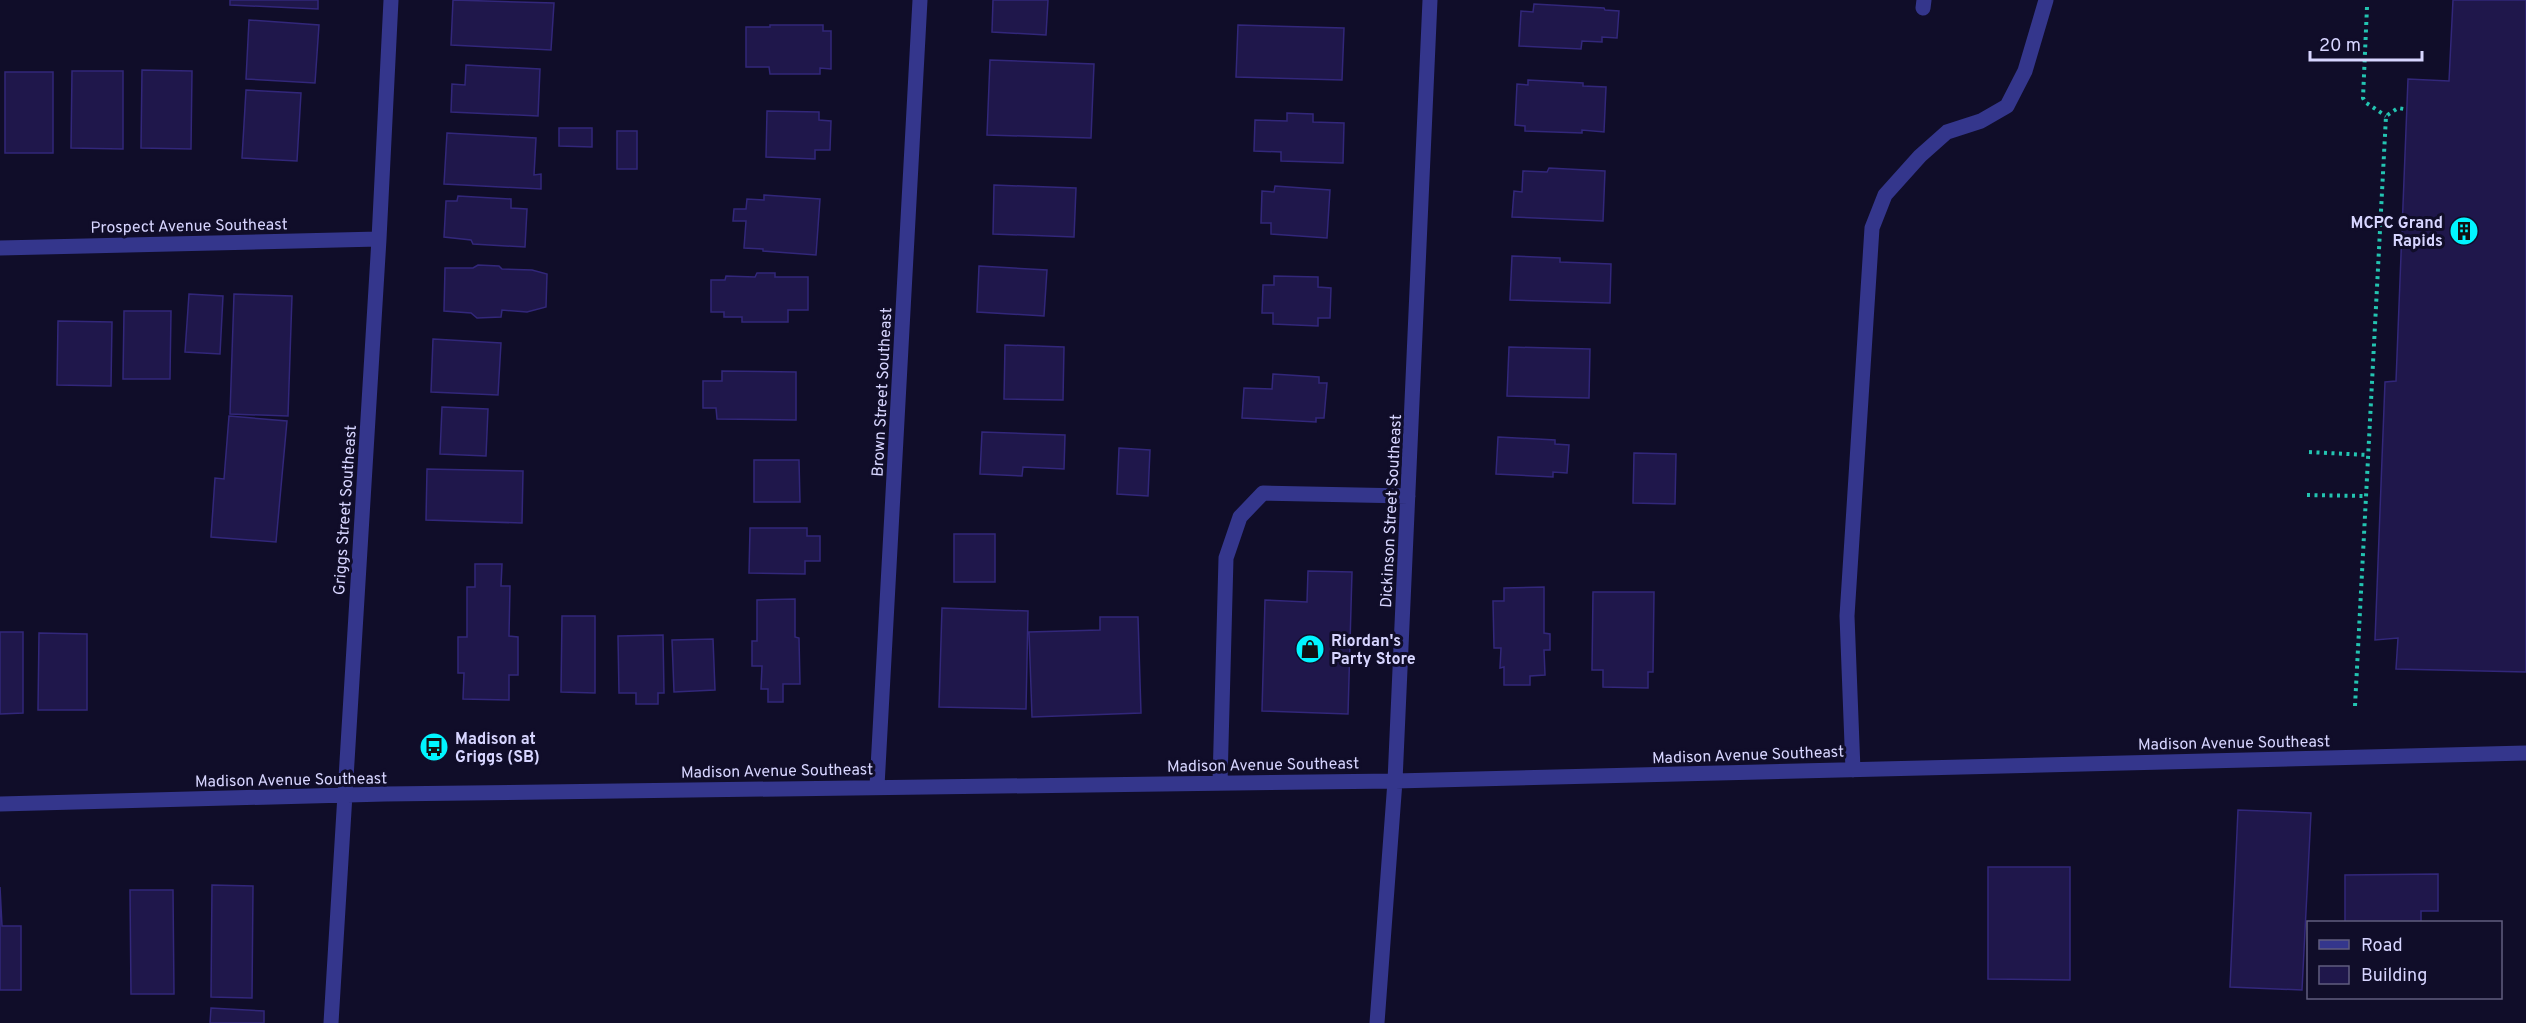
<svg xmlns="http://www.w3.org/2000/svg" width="2526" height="1023" font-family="Overpass,sans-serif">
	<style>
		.building { fill: #1f174b; stroke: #32277a; stroke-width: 1.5 }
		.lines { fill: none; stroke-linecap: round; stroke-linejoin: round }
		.path { stroke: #23c4b1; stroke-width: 4; stroke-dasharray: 3 4.5; stroke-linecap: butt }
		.minor { stroke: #34368c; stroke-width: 15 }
		.labels { text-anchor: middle; stroke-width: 6; stroke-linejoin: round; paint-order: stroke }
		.poi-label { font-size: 16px; font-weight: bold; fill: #d7d5ff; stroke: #100d29; text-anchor: start }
		.street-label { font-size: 16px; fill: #d7d5ff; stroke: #100d29 }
	</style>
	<rect width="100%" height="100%" fill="#100d29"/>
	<path class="building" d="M230,0H318V9L230,5Z
		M453,0L554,3L551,50L451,45Z
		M993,0H1048L1046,35L992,32Z
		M2453,0H2526V672L2396,669L2398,638L2375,640L2385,382L2396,381L2408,79L2449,81Z
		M1534,4L1604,8L1605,10L1619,11L1617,38L1602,37V42L1582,41L1581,49L1519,46L1521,11L1533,12Z
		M249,20L319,25L315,83L246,79Z
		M770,25H823V31H831V69L820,68V74H770L769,67H746V27H770Z
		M1238,25L1344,28L1342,80L1236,77Z
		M990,60L1094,64L1091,138L987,135Z
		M466,65L540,69L538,116L451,112L452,84L465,85Z
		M142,70L192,71L191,149L141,148Z
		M72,71H123V149L71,148Z
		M5,72H53V153H5Z
		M1528,80L1583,83V86L1606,87L1604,132L1582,130V133L1525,131V126L1515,125L1517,84L1528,85Z
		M246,90L301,93L297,161L242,158Z
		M767,111L819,112V120L831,121L830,150H815V159L766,157Z
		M1287,113L1313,114V122L1344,123L1343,163L1281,161V152L1254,151L1255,120L1287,121Z
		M559,128H592V147L559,146Z
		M617,131H637V169H617Z
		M447,133L536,138L534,175L541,174V189L444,184Z
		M1549,168L1605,171L1603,221L1512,217L1514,191L1522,192L1523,171L1547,172Z
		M994,185L1076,188L1074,237L993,234Z
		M1275,186L1330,190L1327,238L1271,234V223H1261L1262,191L1274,192Z
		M764,195L820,199L816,255L763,251V249L744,248L746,221H733L734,209H746L747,199L764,200Z
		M458,196L511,199V208L527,209L525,247L473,244L471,240L444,237L446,201H457Z
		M1512,256L1560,258V262L1611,264L1610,303L1510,300Z
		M478,265L499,266L502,269L532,270L547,274L546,307L527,312L502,310L501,317L477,318L471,313L444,311L445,268H473Z
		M979,266L1047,270L1044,316L977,312Z
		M757,273H775V277H808V310H788V322H742V317H724V312H711V280H725L726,276L755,277Z
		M1274,276L1318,277V287L1331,288L1330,318H1318V326L1273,324V313H1262L1263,285H1274Z
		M189,294L223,296L220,354L185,352Z
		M234,294L292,296L288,416L230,414Z
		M124,311H171L170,379H123Z
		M58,321L112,322L111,386L57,385Z
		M433,339L501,343L498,395L431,392Z
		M1005,345L1064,347L1063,400L1004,399Z
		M1509,347L1590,349L1589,398L1507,396Z
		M722,371L796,372V420L717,419L716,408H703V381H722Z
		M1273,374L1319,377V383H1327L1324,418H1316V422L1242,418L1244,388L1272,389Z
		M442,407L488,409L486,456L440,454Z
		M229,416L287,421L276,542L211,537L215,478L224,479Z
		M982,432L1065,435L1064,469L1023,467L1022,476L980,474Z
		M1498,437L1555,440V444L1569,445L1567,473L1553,472V477L1496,474Z
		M1119,448L1150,450L1148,496L1117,494Z
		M1634,453L1676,454L1675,504L1633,503Z
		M754,460H799L800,502H754Z
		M427,469L523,471L522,523L426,520Z
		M750,528H807V536H820V561H805V574L749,573Z
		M954,534H995V582H954Z
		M475,564H502L501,586H510L509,636L518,637V675H509V700L463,699L464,673H458V637H467V587H475Z
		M1308,571L1352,572L1348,714L1262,711L1265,600L1307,602Z
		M1544,587V633L1550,634V650H1544L1545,675L1530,676V685H1504V667L1500,668L1501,648H1494L1493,601H1504V588Z
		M1593,592H1654L1653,672H1648V688L1603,687V670H1592Z
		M795,599V637L799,638L800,684H783V702H768V689H761L762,666H752V641H757V600Z
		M942,608L1028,611L1026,709L939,707Z
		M562,616H595V693L561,692Z
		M1100,617H1138L1141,713L1032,717L1029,632L1100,630Z
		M0,632H23V713L0,714Z
		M39,633L87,634V710H38Z
		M663,635L664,693H658V704H636V693H619L618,636Z
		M713,639L715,690L674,692L672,640Z
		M2238,810L2311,813L2302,990L2230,987Z
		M1988,867H2070V980L1988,979Z
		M2438,874V911H2421V922H2345V875Z
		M212,885L253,886L252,998L211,997Z
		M0,887L2,926H21V990H0Z
		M130,890H173L174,994H131Z
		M211,1008L264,1011V1023H210Z"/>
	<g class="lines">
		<path class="path" d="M2367,7L2363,98L2365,102L2386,116
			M2309,452L2367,455
			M2307,495L2365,496
			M2355,706L2386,116L2398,108L2404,109"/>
		<path class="minor" d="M1923,8L1924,0
			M0,248L379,239
			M1853,770L1847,616L1872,228L1885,195L1920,156L1947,132L1981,121L2007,106L2025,71L2046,0
			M1220,782L1226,558L1240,517L1263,493L1408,496
			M877,786L920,0
			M0,804L385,794L1395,781L2526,753
			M331,1023L379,239L391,0
			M1377,1023L1395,781L1430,0"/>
	</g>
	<defs>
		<g id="building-disc" transform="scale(1.5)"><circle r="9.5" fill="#01f5ff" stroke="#100d29"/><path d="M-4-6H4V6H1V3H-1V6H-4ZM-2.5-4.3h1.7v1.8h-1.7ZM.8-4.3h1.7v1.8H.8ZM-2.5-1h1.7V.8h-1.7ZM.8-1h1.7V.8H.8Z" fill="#111"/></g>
		<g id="shop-disc" transform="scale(1.5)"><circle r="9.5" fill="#01f5ff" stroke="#100d29"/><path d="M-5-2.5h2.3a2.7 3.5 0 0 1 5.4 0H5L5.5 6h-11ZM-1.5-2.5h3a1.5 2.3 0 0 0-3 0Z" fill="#111"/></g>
		<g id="bus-disc" transform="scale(1.5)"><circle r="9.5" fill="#01f5ff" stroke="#100d29"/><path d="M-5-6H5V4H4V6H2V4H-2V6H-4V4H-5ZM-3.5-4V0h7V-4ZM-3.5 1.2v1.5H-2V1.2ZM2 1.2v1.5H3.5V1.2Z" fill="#111"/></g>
	</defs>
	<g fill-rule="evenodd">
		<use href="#building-disc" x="2464" y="231"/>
		<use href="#shop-disc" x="1310" y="649"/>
		<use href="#bus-disc" x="434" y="747"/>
	</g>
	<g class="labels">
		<g class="poi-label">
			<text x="2443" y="228" text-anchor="end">MCPC Grand<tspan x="2443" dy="18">Rapids</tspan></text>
			<text x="1331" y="646">Riordan's<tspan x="1331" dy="18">Party Store</tspan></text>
			<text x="455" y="744">Madison at<tspan x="455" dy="18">Griggs (SB)</tspan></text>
		</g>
		<g class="street-label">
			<text transform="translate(189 225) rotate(-1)" y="6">Prospect Avenue Southeast</text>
			<text transform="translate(881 392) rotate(-87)" y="6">Brown Street Southeast</text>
			<text transform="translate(344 510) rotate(-86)" y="6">Griggs Street Southeast</text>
			<text transform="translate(1390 511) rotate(-87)" y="6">Dickinson Street Southeast</text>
			<text transform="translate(2234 742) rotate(-1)" y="6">Madison Avenue Southeast</text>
			<text transform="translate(1748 754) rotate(-2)" y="6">Madison Avenue Southeast</text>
			<text transform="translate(1263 764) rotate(-1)" y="6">Madison Avenue Southeast</text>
			<text transform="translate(777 770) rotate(-1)" y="6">Madison Avenue Southeast</text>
			<text transform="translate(291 779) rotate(-1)" y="6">Madison Avenue Southeast</text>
		</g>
	</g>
	<rect x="2307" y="921" width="195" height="78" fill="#100d29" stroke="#605d7f" stroke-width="1.5"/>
	<rect x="2319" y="940" width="30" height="9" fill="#34368c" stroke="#605d7f" stroke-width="1.5"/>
	<text x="2361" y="951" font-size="18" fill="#d7d5ff">Road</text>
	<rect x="2319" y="966" width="30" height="18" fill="#1f174b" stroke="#605d7f" stroke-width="1.5"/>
	<text x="2361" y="981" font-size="18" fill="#d7d5ff">Building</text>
	<path d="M2310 51v9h112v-9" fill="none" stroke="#d7d5ff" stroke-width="3"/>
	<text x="2319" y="51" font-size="18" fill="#d7d5ff" stroke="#100d29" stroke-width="4.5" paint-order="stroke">20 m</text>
</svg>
